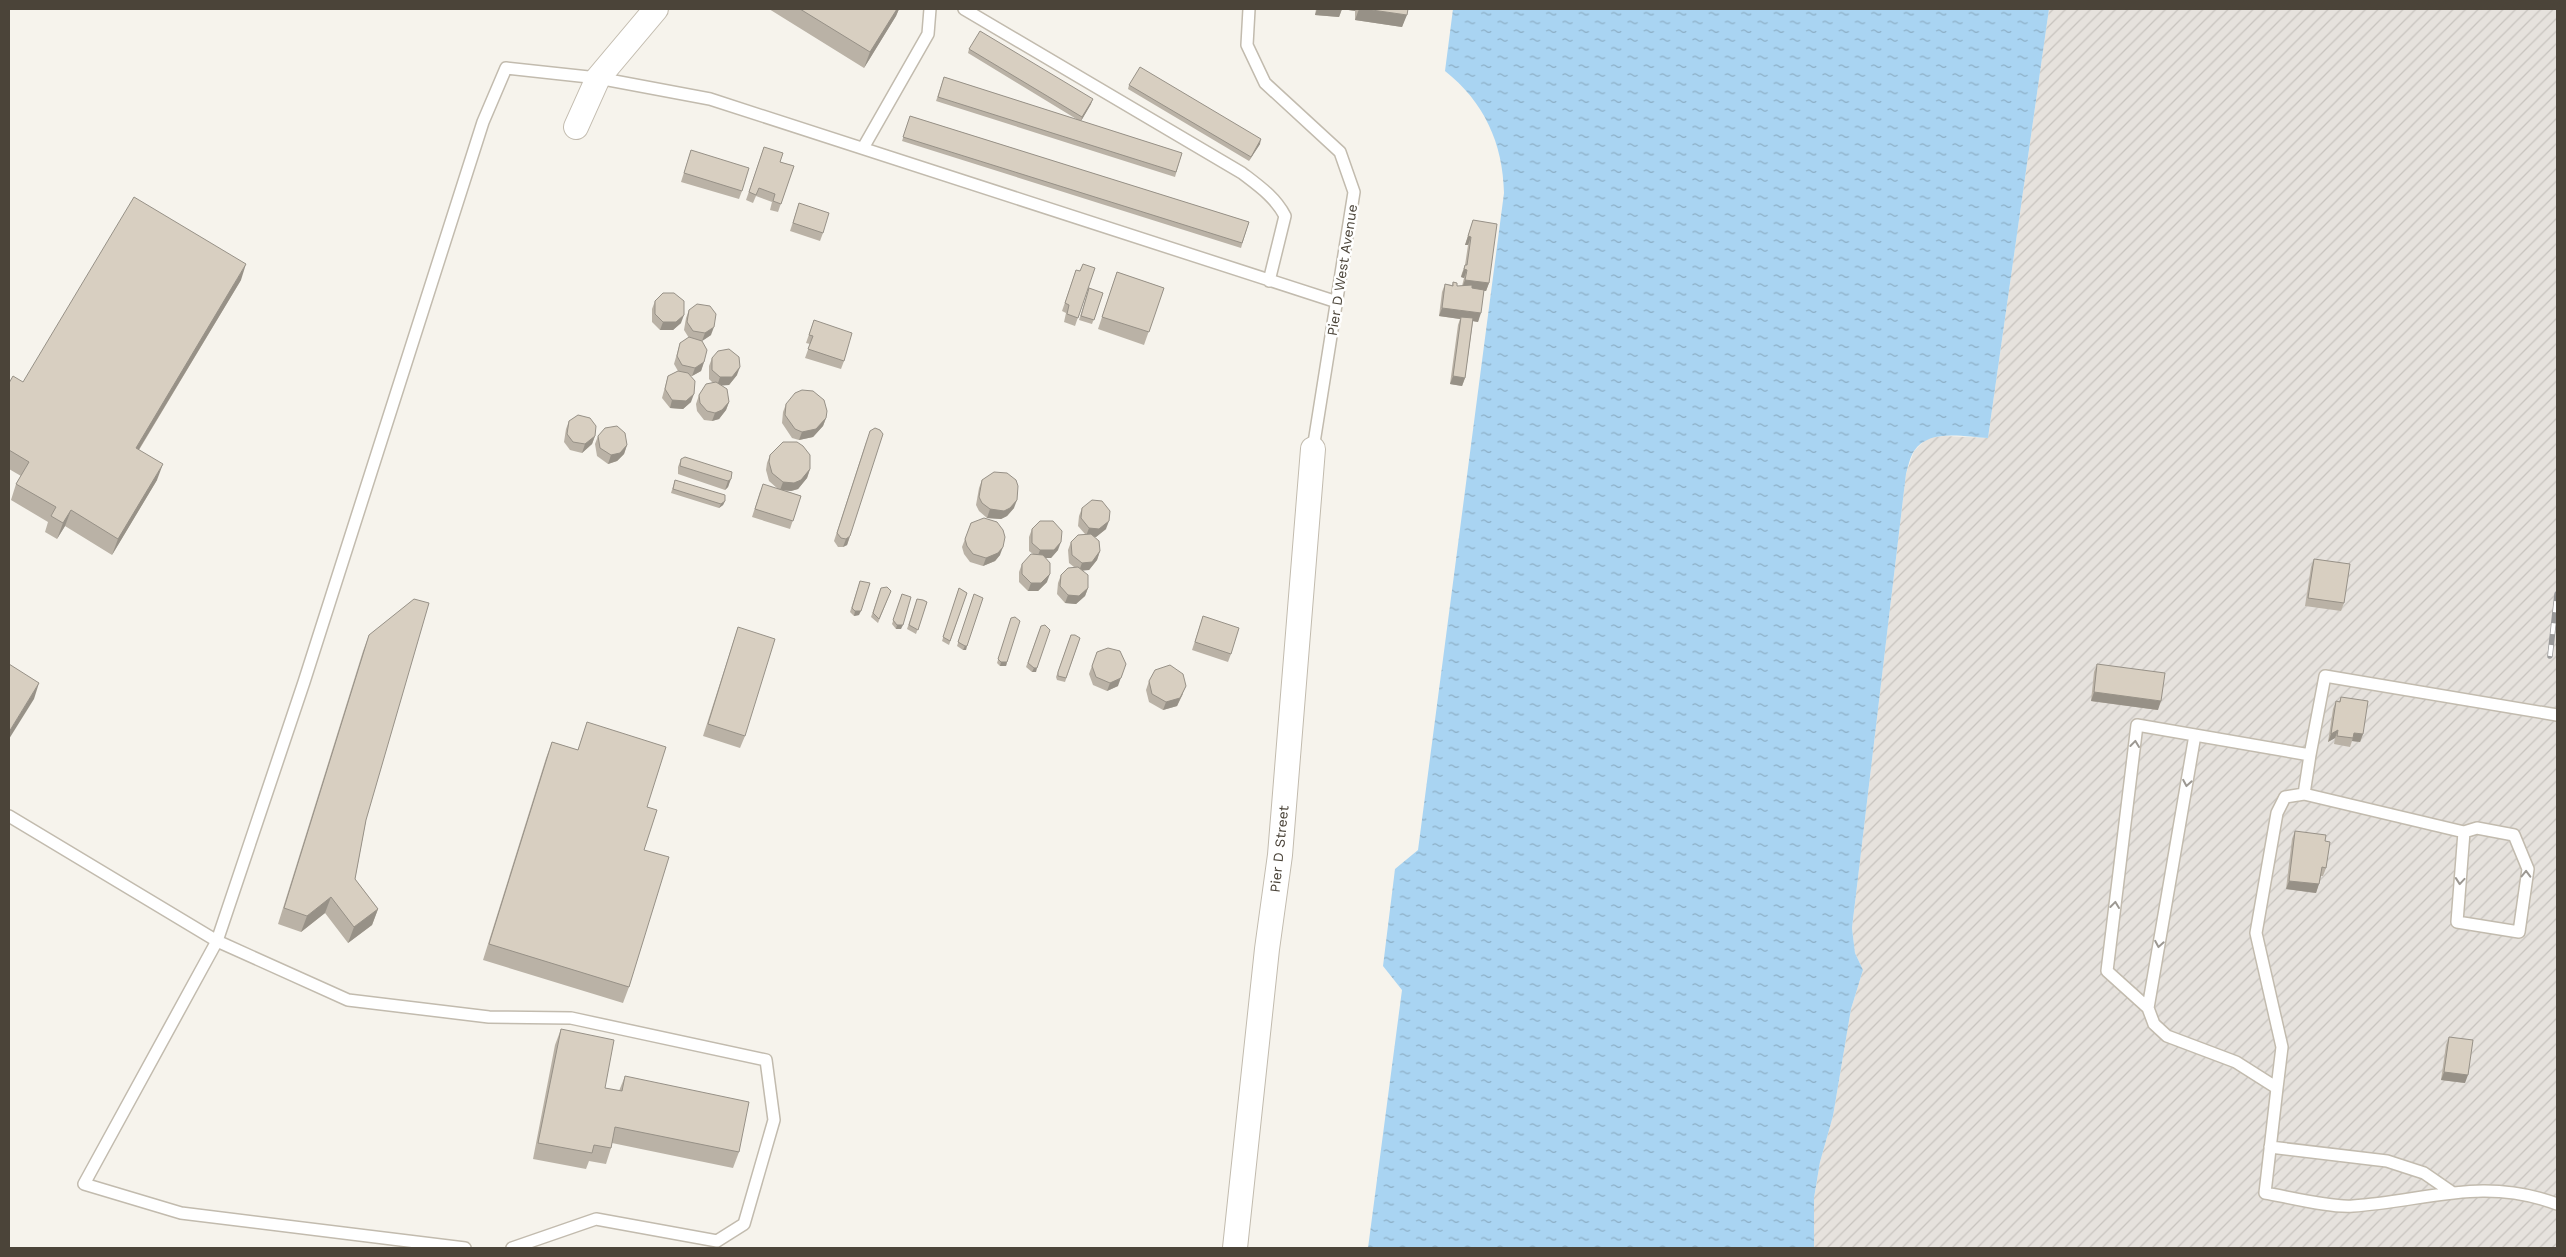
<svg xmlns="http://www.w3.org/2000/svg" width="2566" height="1257" font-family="'Work Sans',sans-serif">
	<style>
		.industrial { fill: url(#industrial-furrows) }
		.water { fill: url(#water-ripples) }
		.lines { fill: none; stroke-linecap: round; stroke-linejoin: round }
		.service-casing { stroke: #c2bbae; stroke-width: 14 }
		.minor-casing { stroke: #c2bbae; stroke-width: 26 }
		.service { stroke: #fff; stroke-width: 11 }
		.minor { stroke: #fff; stroke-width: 24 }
		.rail-casing { stroke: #9a9a9a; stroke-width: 5.5 }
		.rail { stroke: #fff; stroke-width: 4; stroke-dasharray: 11; stroke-linecap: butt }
		.wall { fill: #bab2a6 }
		.shaded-wall { fill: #979187 }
		.building { fill: #d8cfc1; stroke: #979187 }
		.oneway { stroke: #9c9892 }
		.labels { text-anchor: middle; stroke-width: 5; stroke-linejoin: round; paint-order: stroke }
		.street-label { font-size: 14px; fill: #4b4439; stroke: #fff }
	</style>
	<defs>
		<pattern id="industrial-furrows" width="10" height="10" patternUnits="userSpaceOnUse" patternTransform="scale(1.25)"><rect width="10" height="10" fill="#e6e2dd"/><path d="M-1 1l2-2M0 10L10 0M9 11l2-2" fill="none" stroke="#c7c3be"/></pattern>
		<pattern id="water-ripples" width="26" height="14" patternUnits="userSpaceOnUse" patternTransform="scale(1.25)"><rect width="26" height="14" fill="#a9d4f2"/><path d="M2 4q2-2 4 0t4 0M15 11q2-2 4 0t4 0" fill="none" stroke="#8caec5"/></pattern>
	</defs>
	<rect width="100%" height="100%" fill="#f6f3ec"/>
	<path class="industrial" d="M2049,9H2557V1248H1814V1198L1820,1162L1833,1116L1851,1009L1863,970L1855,953L1852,928L1906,474L1914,451L1927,438L1944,436L1988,438Z"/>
	<path class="water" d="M1453,9H2049L1988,438C1965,437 1929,428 1914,451C1910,457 1908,467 1906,474L1852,928L1855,953L1863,970L1851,1009L1833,1116L1820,1162L1814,1198V1248H1368L1402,990L1383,966L1395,869L1418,850L1504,193C1503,143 1484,102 1445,71Z"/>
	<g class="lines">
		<g class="service-casing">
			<path id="service" d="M964,9L1242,173C1259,186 1275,197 1285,216L1269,281
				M1249,9L1247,45L1265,83L1340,152L1354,192L1313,449
				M863,148L928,34L930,9
				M2557,715L2325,676L2310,755L2137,725L2107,971L2148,1008L2154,1024L2167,1036L2236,1062L2277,1088L2265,1193C2288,1197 2332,1208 2353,1206C2426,1201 2483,1176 2557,1204
				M2304,794L2464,832L2477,828L2514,835L2528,869L2519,932L2457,922L2464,832
				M9,816L217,941L348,1000L489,1017L571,1018L766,1060L774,1120L744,1224L717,1241L596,1219L512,1248
				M2148,1008L2195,735
				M2277,1088L2282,1047L2256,933L2277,813L2285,797L2304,794L2310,755
				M2270,1147L2387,1161L2424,1173L2453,1193
				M465,1248L181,1213L84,1184L217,941L304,682L483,122L506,68L598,78L710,99L1337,302"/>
		</g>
		<g class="minor-casing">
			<path id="minor" d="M576,127L598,78L656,9
				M1235,1248L1267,949L1280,855L1313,449"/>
		</g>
		<use href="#service" class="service"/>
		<use href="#minor" class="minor"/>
		<g class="rail-casing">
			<path id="rail" d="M2550,656L2557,594"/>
		</g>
		<use href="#rail" class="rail"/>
	</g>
	<path class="wall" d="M769,9H899L896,16L864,68Z
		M1316,9H1408L1402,27L1355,20V11L1342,9L1339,17L1315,15Z
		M969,49L1091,104L1081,121L1182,153L1175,177L936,101L944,77L1078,120L968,53Z
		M1129,85L1260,144L1249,161L1128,89Z
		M910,116L1249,222L1241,248L902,141Z
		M764,147L780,162L794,166L778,212L770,210L772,202L756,196L753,203L746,200Z
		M691,150L742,191L739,199L681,182Z
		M799,203L823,233L820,241L790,231Z
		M1473,220L1489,283L1486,291H1484L1478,322L1473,321L1465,378L1462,386L1450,384L1458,325L1460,319L1439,316L1442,292L1445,284L1452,285L1453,282L1457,286H1462L1464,278L1461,277L1462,273L1465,265L1468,245H1465Z
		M1095,268L1075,326L1064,322L1066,313L1062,311L1076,270L1080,271Z
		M1117,272L1164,288L1144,345L1098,329Z
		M241,280L139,450L157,480L112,555L65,526L57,539L45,532L48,522L11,500L16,484L21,476L9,469V383L23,382Z
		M1089,288L1103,293L1092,324L1079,320Z
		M655,301L681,323L673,330H660L652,322V309Z
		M689,310L711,335L702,341L704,362L701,371L692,376H691V402L683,409L670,408L662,398L668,376L678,371L674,364L680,343L689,338L684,330L686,318Z
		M814,320L844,361L841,369L805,358L810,344L806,343Z
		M712,358L737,375L729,385H721L729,402L726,410L719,419L712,421L704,420L697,411L696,404L699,395L713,383L709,379V366Z
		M786,404L826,418L823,426L813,437L799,440L792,438L782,423L783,412Z
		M569,421L595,436L592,444L582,453L570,450L564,442L566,429Z
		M598,436L627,445L624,454L617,461L608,464L597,456L595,444Z
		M867,439L850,536L847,545L843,547H838L834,541Z
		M770,455L810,469L807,478L798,489L791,491L783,490L801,496L790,529L752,517L760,492L778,489L769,481L766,470L767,463Z
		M681,459L732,472L728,487L725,490L678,474V467Z
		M675,480L725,501L723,505L719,508L671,493Z
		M982,480L1014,508L1007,516L1001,519L987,518L979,511L976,505L979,488Z
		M1082,508L1106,529L1096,537H1094L1100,551L1097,560L1089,570H1083L1088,588L1085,596L1076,604L1065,603L1057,594L1058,583L1061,575L1074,567L1069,563L1068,550L1071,542L1085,534L1078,526L1079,516Z
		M971,523L1000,555L995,561L983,566L970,562L964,554L962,547Z
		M1032,529L1058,550L1051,558H1046L1047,582L1038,591H1028L1019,582V572L1022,564L1033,554L1029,551V537Z
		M2314,559L2344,603L2341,611L2305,606L2311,567Z
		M860,581L859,615L854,616L850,612Z
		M881,588L891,591L878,623L871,617Z
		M959,588L967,593L949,645L942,641Z
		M902,594L901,629H896L892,624Z
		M974,594L966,650H963L957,646Z
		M917,599L927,602L916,634L907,629Z
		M1203,616L1231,654L1228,662L1192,650Z
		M1011,618L1007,662L1006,666H1000L997,663Z
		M1041,626L1036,672H1032L1026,667Z
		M738,627L745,736L740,748L703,736Z
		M369,635L366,820L355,879L378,909L372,925L348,943L325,913L301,932L278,924L363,651Z
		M1071,635L1080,638L1065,682L1057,680L1056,677Z
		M1097,652L1118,686L1107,691L1093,685L1089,674Z
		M2097,664L2158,710L2091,701L2094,672Z
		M1149,681L1183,694L1177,706L1163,710L1149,702L1146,690Z
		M2341,697L2363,734L2360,742L2352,741L2350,747L2334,744L2335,738L2328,742L2333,709L2336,701L2339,702Z
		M587,722L647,807L644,850L629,987L623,1003L483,960L546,758L552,742L578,750Z
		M2295,831L2325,841L2326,868L2323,876H2321L2316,893L2286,889L2292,839Z
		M561,1029L605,1088L619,1091L625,1076L739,1152L733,1168L612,1143L611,1148L606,1164L589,1161L586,1169L533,1159L555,1045Z
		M2449,1037L2465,1083L2441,1080L2446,1045Z"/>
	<path class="shaded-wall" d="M897,9H899L896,16L864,68L870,52Z
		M1317,9H1356L1355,11L1342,9L1339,17L1315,15Z
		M1359,9H1365L1407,15L1402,27L1355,20Z
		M1093,99L1091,104L1081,121L1082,117Z
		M1261,139L1260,144L1249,161L1251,157Z
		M1468,236L1471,237L1468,245H1465Z
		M246,264L241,280L130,464L136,448Z
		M1464,269L1467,270L1464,278L1461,277Z
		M1465,280L1489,283L1486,291L1462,288Z
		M1442,308L1481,313L1478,322L1461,319V317L1460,319L1439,316Z
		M684,315L681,323L673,330H660L663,322Z
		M714,327L711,335L702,341L705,333Z
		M704,362L701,371L692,376L695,368Z
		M740,367L737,375L729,385L717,386L720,377Z
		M1453,376L1465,378L1462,386L1450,384Z
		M694,394L691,402L683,409L670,408L672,400Z
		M729,402L726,410L719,419L712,421L715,413Z
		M826,418L823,426L813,437L799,440L802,432Z
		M595,436L592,444L582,453L585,444Z
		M627,445L624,454L617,461L608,464L611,455Z
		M163,464L157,480L112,555L118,539Z
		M810,469L807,478L798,489L791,491L780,490L783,482Z
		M731,479L728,487L725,490L728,481Z
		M1017,500L1014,508L1007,516L1001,519L987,518L990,509Z
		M725,501L723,505L719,508L721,504Z
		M71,510L65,526L57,539L63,523Z
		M1109,521L1106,529L1096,537L1086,536L1089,528Z
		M850,536L847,545L843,547L846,539Z
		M1061,542L1058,550L1051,558H1037L1040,550Z
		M1003,547L1000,555L995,561L983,566L986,558Z
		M1100,551L1097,560L1089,570L1079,571L1082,563Z
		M1050,574L1047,582L1038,591H1028L1031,583Z
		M1088,588L1085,596L1076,604L1065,603L1068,595Z
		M855,611H861L859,615L854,616Z
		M897,625H903L901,629H896Z
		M965,646H967L966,650H963Z
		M1001,662H1007L1006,666H1000Z
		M1034,668H1037L1036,672H1032Z
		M1123,672L1118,686L1107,691L1110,683Z
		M39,683L34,699L9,739V732Z
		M1186,686L1177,706L1163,710L1166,702Z
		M2094,692L2161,701L2158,710L2091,701Z
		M2338,730L2335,738L2328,742L2331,734Z
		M2354,733L2363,734L2360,742L2352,741Z
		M2289,881L2319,884L2316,893L2286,889Z
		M331,897L325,913L301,932L307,916Z
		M378,909L372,925L348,943L354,927Z
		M2444,1072L2468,1075L2465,1083L2441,1080Z"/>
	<path class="building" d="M800,9H897L870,52Z
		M1365,9H1408L1407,15Z
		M980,31L1093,99L1082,117L969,49Z
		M1140,67L1261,139L1251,157L1129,85Z
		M944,77L1182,153L1176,172L938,97Z
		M910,116L1249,222L1242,243L903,137Z
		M764,147L783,153L780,162L794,166L781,204L773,201L775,194L759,188L756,195L749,192Z
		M691,150L749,168L742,191L684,173Z
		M134,197L246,264L136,448L163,464L118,539L71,510L63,523L51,516L56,507L16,484L29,462L9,450V383L13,376L23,382Z
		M799,203L829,213L823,233L793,223Z
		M1473,220L1497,224L1489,283L1465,280L1467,270L1464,269L1465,265H1467L1471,237L1468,236Z
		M1083,264L1095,268L1078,318L1067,314L1069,305L1065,303L1076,270L1080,271Z
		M1117,272L1164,288L1149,332L1102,317Z
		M1453,282L1457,283V286L1472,285V288L1484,290L1481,313L1442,308L1445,284L1453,286Z
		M1089,288L1103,293L1094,320L1081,316Z
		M663,293H674L684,301V315L676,322H663L655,314V301Z
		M697,304L710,306L716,314L714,327L705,333L693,331L687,322L689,310Z
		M1461,317L1473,318L1465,378L1453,376Z
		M814,320L852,333L844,361L808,349L813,336L809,335Z
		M689,337L702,341L707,350L704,362L695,368L682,365L677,356L680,343Z
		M729,349L739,357L740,367L732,377H720L712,370V358L718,351Z
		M678,371L688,373L695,381L694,394L686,401L672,400L665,389L668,376Z
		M716,382L727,389L729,402L722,410L715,413L707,411L700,403L699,395L706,384Z
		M802,390L813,391L824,400L827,411L826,418L816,429L802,432L795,429L785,415L786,404L795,393Z
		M578,415L590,418L596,426L595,436L585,444L573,442L567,434L569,421Z
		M617,426L625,433L627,445L620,453L611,455L600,448L598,436L605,428Z
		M875,428L880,430L883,434L850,536L846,539L841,538L837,533L870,431Z
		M783,442H797L803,446L810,455V469L801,480L794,483L783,482L772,473L769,462L770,455Z
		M685,457L732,472L731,479L728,481L680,466L681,459Z
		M994,472L1007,473L1016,480L1018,486L1017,500L1010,508L1004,511L990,509L982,503L979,497L982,480Z
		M675,480L725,495V501L721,504L673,489Z
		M763,484L801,496L793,521L755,509Z
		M1092,500L1102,501L1110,511L1109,521L1099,529L1089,528L1081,518L1082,508Z
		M984,518L997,522L1003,530L1005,537L1003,547L998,553L986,558L973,554L967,546L965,539L971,523Z
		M1040,521H1053L1062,531L1061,542L1054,550H1040L1032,543V529Z
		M1091,534L1099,541L1100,551L1092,562L1082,563L1072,555L1071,542L1078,535Z
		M1031,554L1043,555L1050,563V574L1041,583H1031L1022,574V564Z
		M2314,559L2350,564L2344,603L2308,598Z
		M1078,567L1088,575V588L1079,596L1068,595L1060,586L1061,575L1068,568Z
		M860,581L870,583L861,611H855L852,608Z
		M887,587L891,591L879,619L873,613L881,588Z
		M959,588L967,593L950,641L943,637Z
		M902,594L911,597L903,625H897L893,620Z
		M974,594L983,598L967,646H965L958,642Z
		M414,599L429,603L366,820L355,879L378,909L354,927L331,897L307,916L284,908L369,635Z
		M917,599L923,600L927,602L918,630L909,625Z
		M1203,616L1239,628L1231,654L1195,642Z
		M1015,617L1020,621L1007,662H1001L998,659L1011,618Z
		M1045,625L1050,630L1037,668H1034L1028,663L1041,626Z
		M738,627L775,639L745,736L708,724Z
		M1071,635H1075L1080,638L1066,678L1058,676V672Z
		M1108,648L1120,651L1126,664L1121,678L1110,683L1096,677L1092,666L1097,652Z
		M9,664L39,683L9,732Z
		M2097,664L2165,673L2161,701L2094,692Z
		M1170,665L1183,674L1186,686L1180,698L1166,702L1152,694L1149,681L1155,670Z
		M2341,697L2368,701L2363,734L2354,733L2353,738L2337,736L2338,730L2331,734L2336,701L2340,702Z
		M587,722L666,747L647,807L657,810L644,850L669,857L629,987L489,944L552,742L578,750Z
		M2295,831L2326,835L2325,841L2330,842L2326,868L2322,867L2319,884L2289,881Z
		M561,1029L614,1040L605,1088L622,1091L625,1076L749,1102L739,1152L615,1127L611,1148L594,1145L592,1153L538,1143Z
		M2449,1037L2473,1040L2468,1075L2444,1072Z"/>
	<defs><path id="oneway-chevron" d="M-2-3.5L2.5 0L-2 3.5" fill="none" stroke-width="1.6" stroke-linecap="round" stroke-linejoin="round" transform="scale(1.25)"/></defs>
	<g class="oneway">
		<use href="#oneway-chevron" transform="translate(2135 744) rotate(-83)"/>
		<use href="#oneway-chevron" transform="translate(2187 783) rotate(100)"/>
		<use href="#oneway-chevron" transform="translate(2526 874) rotate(-89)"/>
		<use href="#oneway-chevron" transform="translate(2460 881) rotate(95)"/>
		<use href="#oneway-chevron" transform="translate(2115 905) rotate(-83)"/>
		<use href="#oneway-chevron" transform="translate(2159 944) rotate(100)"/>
	</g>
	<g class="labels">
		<g class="street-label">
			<text transform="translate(1342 270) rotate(-81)" y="5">Pier D West Avenue</text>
			<text transform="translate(1279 849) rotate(-84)" y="5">Pier D Street</text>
		</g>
	</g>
	<rect width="2566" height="1257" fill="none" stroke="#4b4439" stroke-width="20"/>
</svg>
